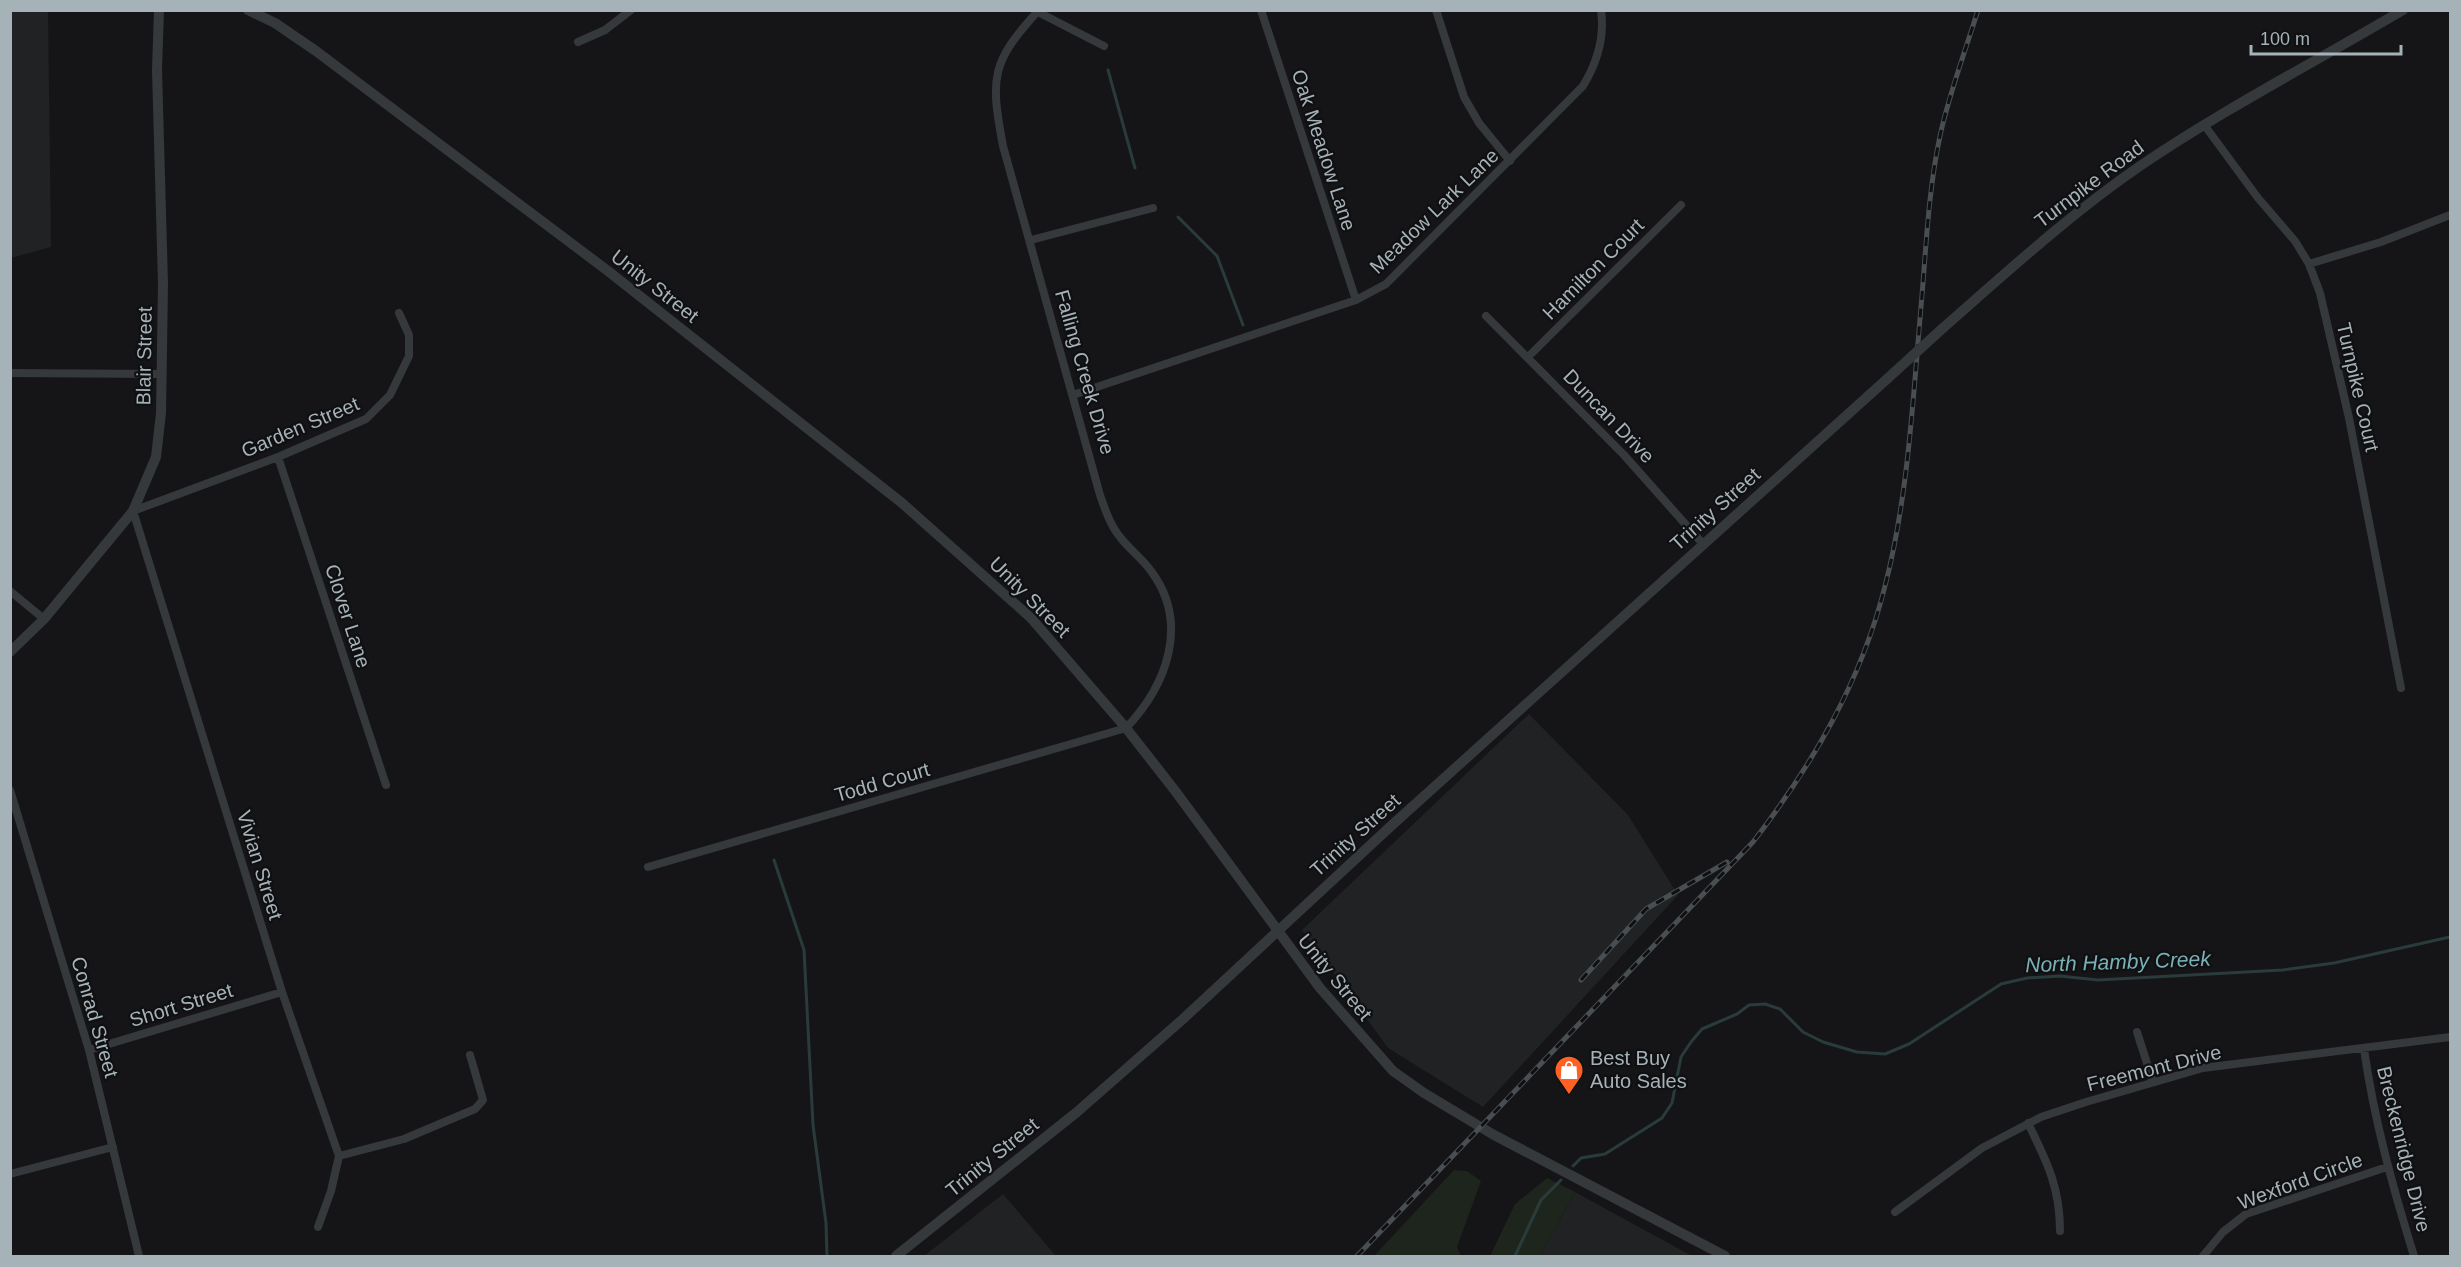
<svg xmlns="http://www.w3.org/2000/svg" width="2461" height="1267" font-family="Arial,sans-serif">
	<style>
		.built { fill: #202224 }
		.green { fill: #1e251c }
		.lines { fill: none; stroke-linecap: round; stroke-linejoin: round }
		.stream { stroke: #2a3b3c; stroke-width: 3 }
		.minor { stroke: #35393c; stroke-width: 8 }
		.tertiary { stroke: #35393c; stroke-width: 10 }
		.rail-casing { stroke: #484e51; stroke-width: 5 }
		.rail { stroke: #101012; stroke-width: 3; stroke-dasharray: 9; stroke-linecap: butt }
		.tertiary-bridge { stroke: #35393c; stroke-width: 10 }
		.labels { text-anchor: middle; stroke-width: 4.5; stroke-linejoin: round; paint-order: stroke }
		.street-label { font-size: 20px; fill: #a5b2b8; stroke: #101012 }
		.poi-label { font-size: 20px; fill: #a5b2b8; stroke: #101012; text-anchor: start }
		.water-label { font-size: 21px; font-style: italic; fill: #79b1b6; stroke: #101012 }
	</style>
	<rect width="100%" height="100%" fill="#151517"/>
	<path class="built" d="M11,10L48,11L51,247L11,258Z
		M1529,714L1628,815L1678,895L1483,1107L1388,1048L1302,930Z
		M1575,1192L1692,1256H1540Z
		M1003,1194L1056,1256H924Z"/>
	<path class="green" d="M1454,1170L1467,1171L1481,1181L1457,1247L1461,1256H1374Z
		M1547,1178L1575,1192L1540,1256H1490L1515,1204Z"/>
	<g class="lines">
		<path class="stream" d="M1108,70L1135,168
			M1178,217L1217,256L1243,325
			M774,860L804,950L813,1125L826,1223L827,1256
			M1573,1166L1581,1158L1605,1154L1662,1118L1672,1103L1681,1057L1691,1042L1702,1029L1737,1014L1749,1005L1765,1004L1780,1009L1803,1032L1823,1042L1857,1052L1885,1054L1909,1044L2001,984L2027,978L2060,976L2098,980L2283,970L2334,963L2450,937
			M1515,1256L1541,1200L1561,1180"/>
		<path class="minor" d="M1261,10L1356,300
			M1436,10L1464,97L1479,123L1510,161
			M1038,12L1104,46
			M578,42L605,30L631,10
			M2205,126L2258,198L2295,241L2309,264L2320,293L2349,418L2401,688
			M1031,240L1153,208
			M2309,264L2381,242L2450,215
			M1486,316L1624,455L1703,544
			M1528,357L1681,205
			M10,373L161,374
			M1073,395L1356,300L1386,284L1583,86C1597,63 1605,38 1601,10
			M278,457L386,785
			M10,591L44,619
			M10,790L89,1050L139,1256
			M648,867L1126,728C1167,685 1190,623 1151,571C1142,558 1129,549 1120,537C1110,525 1105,509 1100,495L1003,146C990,77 991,62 1039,10
			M2137,1032L2153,1082
			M2364,1049C2374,1120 2393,1188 2414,1256
			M89,1050L282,992
			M2028,1123C2047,1162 2060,1187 2060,1231
			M339,1156L404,1139L475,1109L483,1100L470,1055
			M10,1174L113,1147
			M1895,1212L1982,1148L2041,1117L2086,1102L2203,1068L2450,1037
			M318,1227L331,1191L339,1156L282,992L133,511L278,457L366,419L390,395L409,356V335L399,313
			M2203,1256L2223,1232L2246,1214L2387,1167"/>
		<path class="tertiary" d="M248,10L275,23L316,51L608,271L902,503L1031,618L1126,728L1176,792L1320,988L1393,1071L1424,1093L1494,1135L1725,1256
			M1943,328C2007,272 2070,214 2140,166C2224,109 2315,62 2403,10
			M10,652L44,619L133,511L156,457L161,413L163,284L157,70L159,10
			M896,1256L1077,1112L1183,1019L1391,826L1887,379"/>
		<g class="rail-casing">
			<path id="rail" d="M1581,980L1646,909L1727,862
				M1357,1256L1753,842C1813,764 1861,682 1885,586C1908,498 1913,398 1921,307C1926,251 1928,192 1940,136C1949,94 1965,52 1978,10"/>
		</g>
		<use href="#rail" class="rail"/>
		<path class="tertiary-bridge" d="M1887,379L1943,328"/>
	</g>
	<defs>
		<g id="shop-pin" transform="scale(1.5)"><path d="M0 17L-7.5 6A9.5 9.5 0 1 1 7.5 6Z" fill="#ff6124" stroke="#101012"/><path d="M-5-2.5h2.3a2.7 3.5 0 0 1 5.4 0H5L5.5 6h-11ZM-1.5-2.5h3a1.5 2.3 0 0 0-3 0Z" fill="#fff"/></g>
	</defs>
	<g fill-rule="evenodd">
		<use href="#shop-pin" x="1569" y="1070"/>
	</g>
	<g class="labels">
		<g class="street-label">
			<text transform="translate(1324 150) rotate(72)" y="7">Oak Meadow Lane</text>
			<text transform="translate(2089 184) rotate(-37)" y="7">Turnpike Road</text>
			<text transform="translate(1434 211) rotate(-44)" y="7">Meadow Lark Lane</text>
			<text transform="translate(1593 269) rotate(-45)" y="7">Hamilton Court</text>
			<text transform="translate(655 286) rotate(38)" y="7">Unity Street</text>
			<text transform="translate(144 356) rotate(-89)" y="7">Blair Street</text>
			<text transform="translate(1085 372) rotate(74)" y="7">Falling Creek Drive</text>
			<text transform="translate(2358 387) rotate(77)" y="7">Turnpike Court</text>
			<text transform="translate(1609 416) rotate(46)" y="7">Duncan Drive</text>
			<text transform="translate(300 427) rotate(-23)" y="7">Garden Street</text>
			<text transform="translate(1715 509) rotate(-42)" y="7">Trinity Street</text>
			<text transform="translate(1030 597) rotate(45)" y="7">Unity Street</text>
			<text transform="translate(348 616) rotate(72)" y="7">Clover Lane</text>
			<text transform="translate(882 782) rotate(-16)" y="7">Todd Court</text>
			<text transform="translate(1355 835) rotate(-42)" y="7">Trinity Street</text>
			<text transform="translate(260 865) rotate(73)" y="7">Vivian Street</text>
			<text transform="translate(1335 977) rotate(51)" y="7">Unity Street</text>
			<text transform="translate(181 1005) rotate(-17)" y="7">Short Street</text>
			<text transform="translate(95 1017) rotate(74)" y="7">Conrad Street</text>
			<text transform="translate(2154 1068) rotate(-14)" y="7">Freemont Drive</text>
			<text transform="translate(2404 1149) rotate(76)" y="7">Breckenridge Drive</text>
			<text transform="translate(992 1157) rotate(-39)" y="7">Trinity Street</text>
			<text transform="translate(2300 1181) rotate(-20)" y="7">Wexford Circle</text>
		</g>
		<g class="poi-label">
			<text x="1590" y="1065">Best Buy<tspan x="1590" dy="23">Auto Sales</tspan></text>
		</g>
		<g class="water-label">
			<text transform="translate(2118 962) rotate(-2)" y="7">North Hamby Creek</text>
		</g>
	</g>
	<rect width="2461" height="1267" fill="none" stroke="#a5b2b8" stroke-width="24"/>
	<path d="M2251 45v9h150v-9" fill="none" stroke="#a5b2b8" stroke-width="3"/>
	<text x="2260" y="45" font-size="18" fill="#a5b2b8" stroke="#101012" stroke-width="4.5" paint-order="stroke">100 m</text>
</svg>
